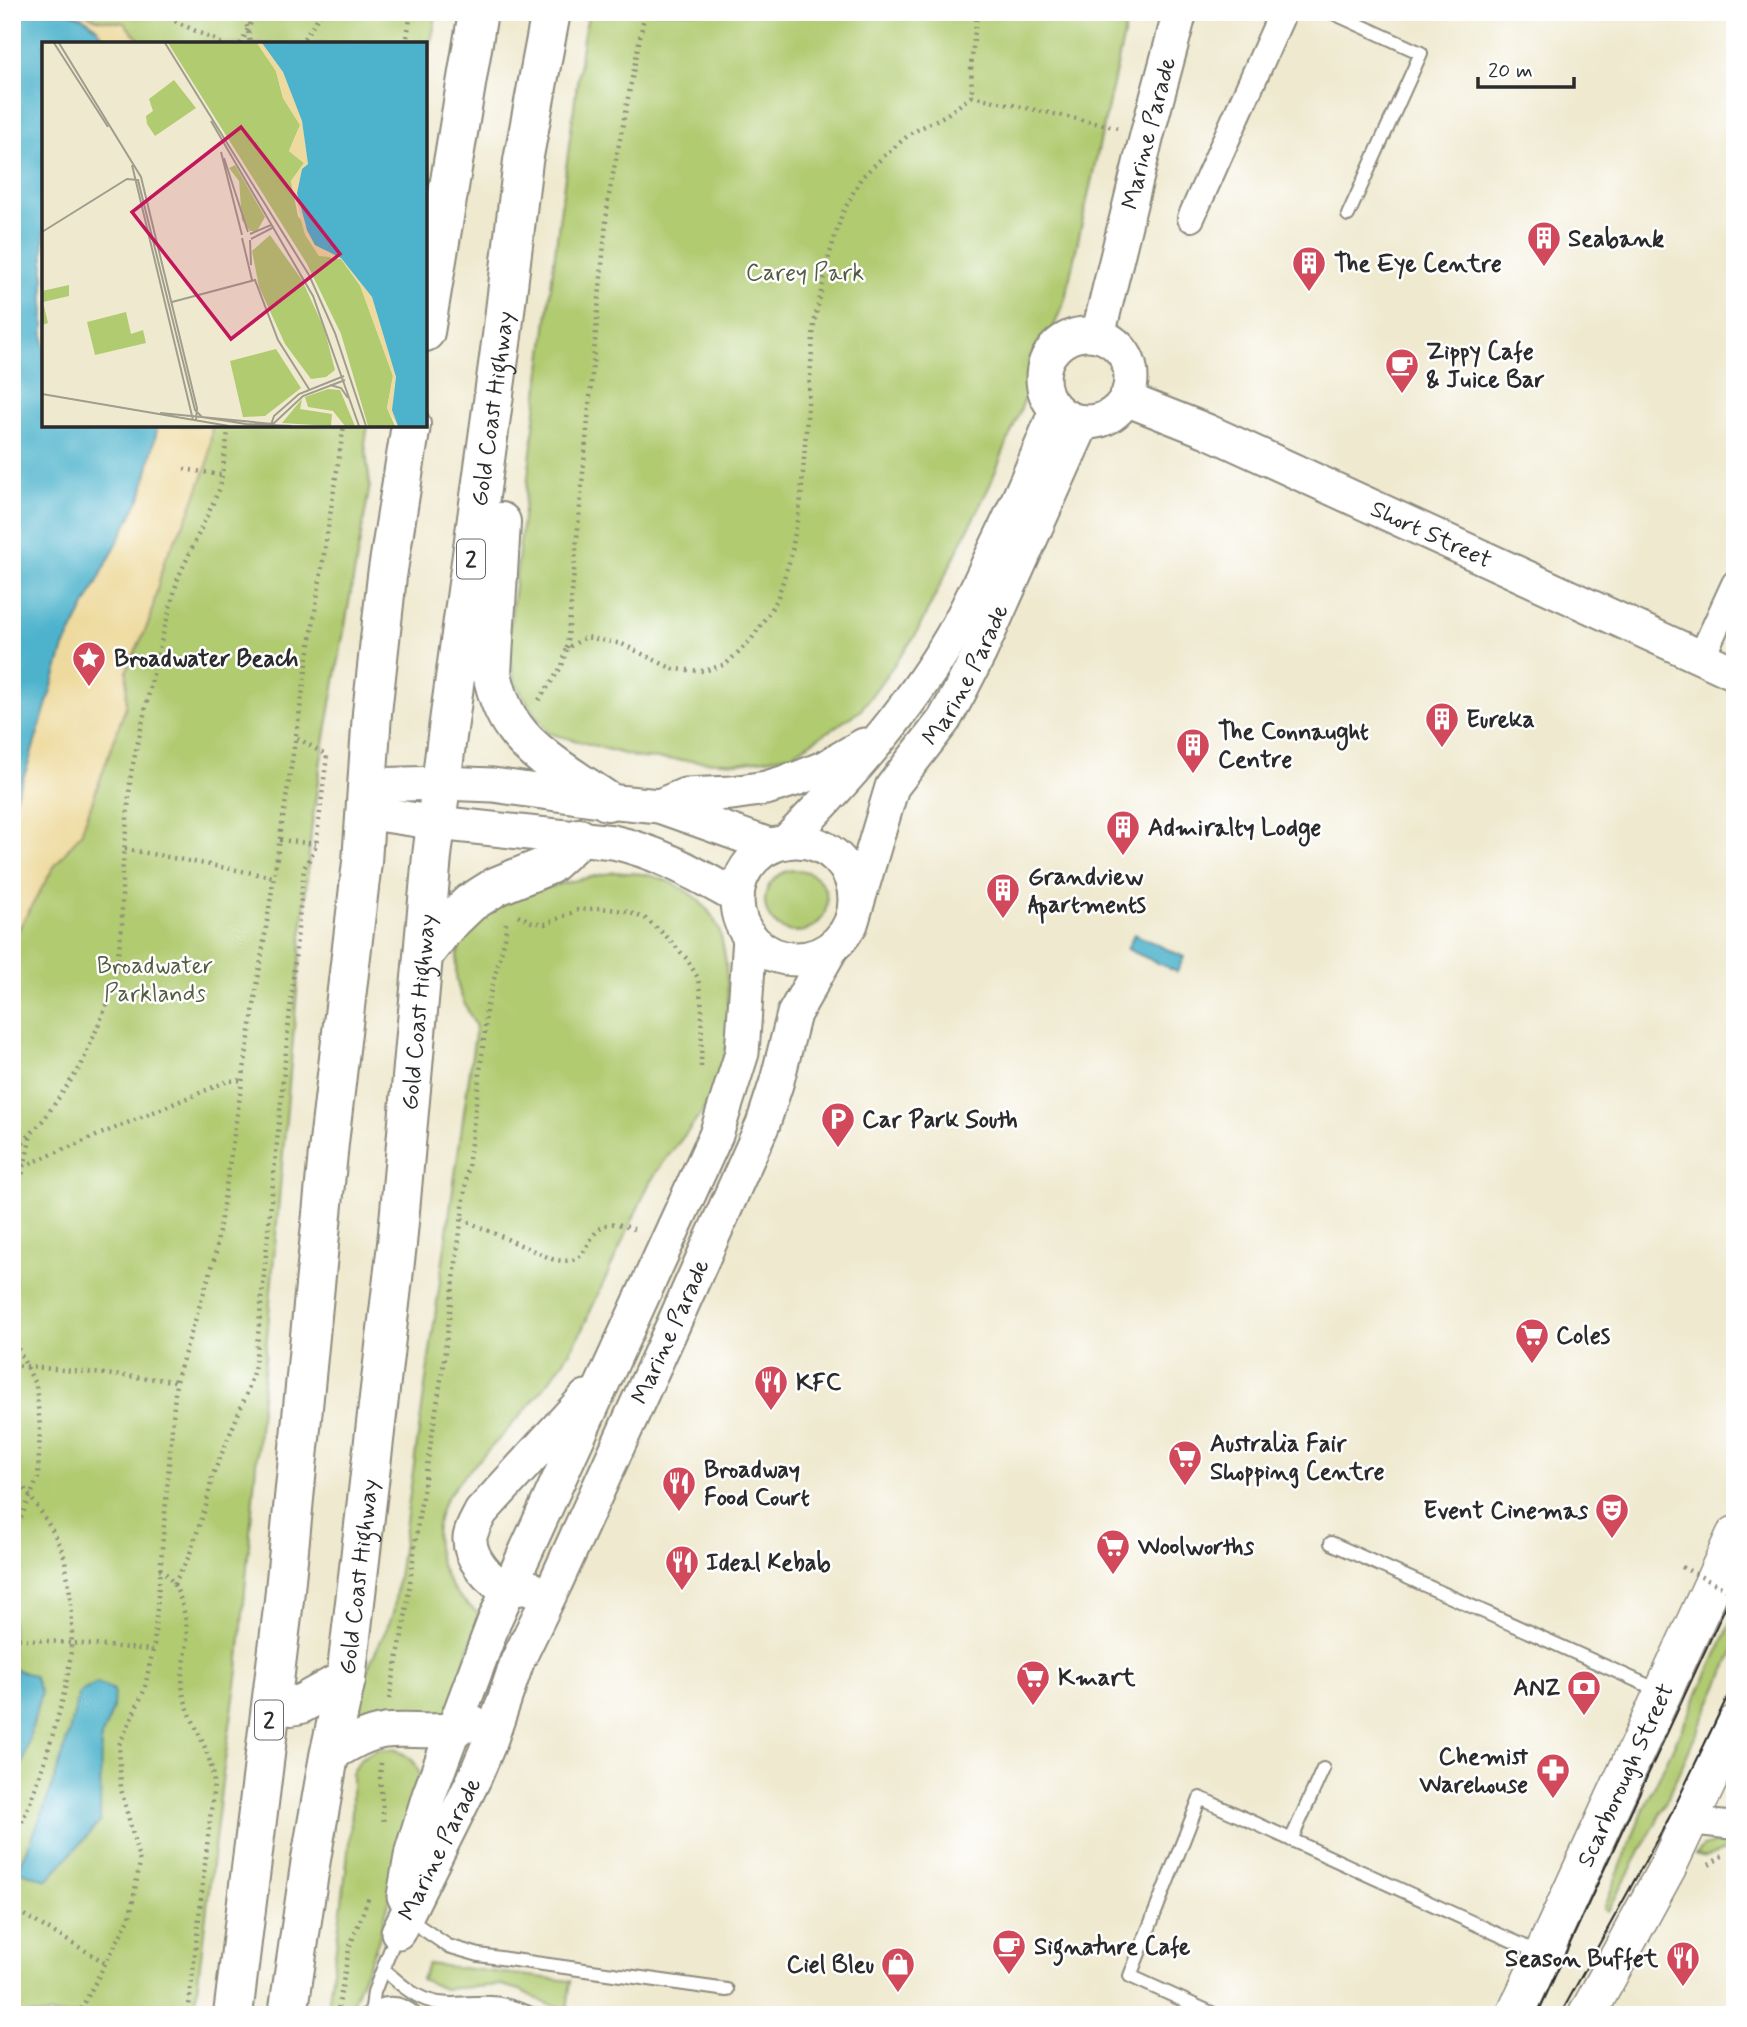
<svg xmlns="http://www.w3.org/2000/svg" width="1747" height="2027" font-family="Mynerve,sans-serif">
	<style>
		.green { fill: #b1cb71; stroke: #6e7b4e; stroke-width: 2 }
		.sand { fill: #eeda9e; stroke: #8c8264; stroke-width: 2 }
		.water { fill: #4db3cc; stroke: #3c6f7c; stroke-width: 2 }
		.lines { fill: none; stroke-linecap: round; stroke-linejoin: round }
		.service-casing { stroke: #8d8a7d; stroke-width: 16 }
		.minor-casing { stroke: #8d8a7d; stroke-width: 30 }
		.tertiary-casing { stroke: #8d8a7d; stroke-width: 37 }
		.secondary-casing { stroke: #8d8a7d; stroke-width: 40 }
		.trunk-casing { stroke: #8d8a7d; stroke-width: 42 }
		.path { stroke: #8d8a7d; stroke-width: 4.5; stroke-dasharray: 2 5; stroke-linecap: butt }
		.service { stroke: #fff; stroke-width: 12 }
		.minor { stroke: #fff; stroke-width: 26 }
		.tertiary { stroke: #fff; stroke-width: 33 }
		.secondary { stroke: #fff; stroke-width: 37 }
		.trunk { stroke: #fff; stroke-width: 38 }
		.tram { stroke: #2b2b2b; stroke-width: 2 }
		.path-bridge { stroke: #8d8a7d; stroke-width: 4.5; stroke-dasharray: 2 5; stroke-linecap: butt }
		.labels { text-anchor: middle; stroke-width: 5; stroke-linejoin: round; paint-order: stroke }
		.shield { fill: #fff; stroke: #6b6b6b; stroke-width: 2 }
		.shield-label { font-size: 23px; font-weight: bold; fill: #2b2b2b }
		.street-label { font-size: 24px; fill: #2b2b2b; stroke: #fff }
		.poi-label { font-size: 24px; font-weight: bold; fill: #2b2b2b; stroke: #fff; text-anchor: start }
		.park-label { font-size: 24px; fill: #535b40; stroke: #fff }
		.inset-river { fill: none; stroke: #4db3cc; stroke-width: 3.5 }
		.inset-road { fill: none; stroke: #a19d8d; stroke-width: 2 }
		.view { fill: #c2185b; fill-opacity: 0.15; stroke: #c2185b; stroke-width: 3.5 }
		.inset-edge { fill: none; stroke: #2b2b2b; stroke-width: 3.5 }
	</style>
	<rect width="100%" height="100%" fill="#fff"/>
	<filter id="ink" filterUnits="userSpaceOnUse"><feTurbulence type="fractalNoise" baseFrequency=".0143" numOctaves="2"/><feDisplacementMap in="SourceGraphic" scale="14" xChannelSelector="R" yChannelSelector="G"/><feConvolveMatrix kernelMatrix="1 2 1 2 8 2 1 2 1" color-interpolation-filters="sRGB"/></filter>
	<filter id="wash" filterUnits="userSpaceOnUse"><feTurbulence type="fractalNoise" baseFrequency=".00686" numOctaves="4" result="noise"/><feDisplacementMap in="SourceGraphic" scale="28" xChannelSelector="R" yChannelSelector="G"/><feGaussianBlur stdDeviation="1.57" result="paint"/><feColorMatrix in="noise" values="0 0 0 0 0 0 0 0 0 0 0 0 0 0 0 0 0 1.4 0 .05"/><feComposite in="paint" operator="in"/></filter>
	<g filter="url(#wash)">
		<rect width="100%" height="100%" fill="#efe9cf"/>
		<path class="green" d="M82,12H437L425,72V44H143L124,23L96,19Z
			M589,12H1129L1065,299L990,485L915,636L860,711L791,755L739,763L639,758L548,733L515,683L508,643L555,253L583,38Z
			M212,425H368L365,444L370,485L321,760L311,832L238,1671L223,1774L194,2015H12V941L53,868L81,833L126,706L127,669L149,622L164,561L188,515L208,463Z
			M765 901a31 31 0 1 1 62 0a31 31 0 1 1-62 0Z
			M615,872C624,873 633,873 642,874C674,878 710,901 720,933C726,954 727,975 728,997C729,1028 728,1062 714,1091C698,1125 667,1152 649,1184L579,1336C549,1390 503,1434 461,1479C453,1489 444,1499 440,1512C431,1541 439,1572 458,1595C464,1602 472,1608 479,1614L451,1710L444,1716L396,1711L358,1720C355,1676 379,1652 393,1613L476,1027C469,1013 460,997 457,982C453,955 462,927 486,911C492,908 500,905 506,903C540,887 579,879 615,872Z
			M1735,1615V1648L1659,1817L1608,1911L1604,1908L1643,1811Z
			M394,1749C414,1759 418,1762 421,1784L378,1942L347,2015H327L346,1871L352,1812V1774L361,1758L376,1750Z
			M1727,1840L1735,1841V1850C1719,1848 1710,1863 1695,1855L1703,1847Z
			M428,1964L571,1981L567,2009L547,2004L520,1990L501,1985L444,1989L421,1979Z"/>
		<path class="sand" d="M69,12H82L96,19L124,23L143,44H107C97,23 89,20 69,12Z
			M158,425H212L208,463L188,515L164,561L149,622L127,669L126,706L81,833L53,868L12,941V804L27,768L64,647L142,494Z"/>
		<path class="water" d="M12,12C51,12 87,3 107,44H44V425H158L142,494L64,647L27,768L12,804Z
			M1134,934L1184,957L1177,972L1127,949Z
			M12,1668L34,1676L41,1693L23,1763L12,1787Z
			M97,1683L114,1690L113,1709L101,1738L100,1822L47,1880L18,1870C44,1813 65,1755 79,1693Z"/>
	</g>
	<g filter="url(#ink)">
		<g class="lines">
			<g class="service-casing">
				<path id="service" d="M1331,12L1421,53L1348,215
					M1331,1543L1660,1691
					M1291,1840L1323,1769
					M407,1918L448,1946L479,1955L727,1990
					M383,1969C396,1980 410,1994 427,2000C449,2008 470,2001 492,2003C507,2004 520,2009 534,2015
					M372,2008L374,1992L397,1933
					M366,2015C381,2000 401,2000 416,2015
					M1216,2015L1130,1976L1200,1798L1539,1953"/>
			</g>
			<g class="minor-casing">
				<path id="minor" d="M1191,218L1283,12
					M1701,658L1735,584
					M1690,1821L1735,1826"/>
			</g>
			<g class="tertiary-casing">
				<g id="tertiary">
					<circle cx="1087" cy="378" r="44"/>
					<path id="s1" d="M1098,335L1147,135L1180,12"/>
					<path id="s2" d="M1126,399L1207,431L1735,673"/>
					<path d="M367,785L442,783L493,785L607,801L659,806L772,846"/>
					<path d="M659,806L685,795L732,793L766,788L799,778L826,767L864,745"/>
					<path d="M365,812L437,823L613,842C662,853 695,874 737,897"/>
					<circle cx="796" cy="900" r="59"/>
					<path d="M786,842C848,778 907,713 952,636C966,612 978,586 990,560C1014,511 1036,461 1056,410"/>
					<path id="s3" d="M851,924L892,787L944,720L958,695L980,652L1083,422"/>
					<path d="M529,1587C523,1588 513,1590 507,1588C489,1582 469,1557 470,1538C471,1529 477,1520 481,1512L586,1397"/>
					<path d="M329,1756C346,1746 364,1734 385,1731C414,1728 445,1736 473,1723"/>
					<path d="M404,1896L412,1851L429,1795L495,1619L716,1135L742,1053L750,937"/>
					<path id="s4" d="M398,1932L474,1779L491,1739L517,1662L555,1584L669,1334L763,1124L777,1081L794,1014L832,947"/>
				</g>
			</g>
			<g class="secondary-casing">
				<g id="secondary">
					<path id="s5" d="M1515,2015L1735,1535"/>
					<path d="M1587,2015L1667,1868L1735,1724"/>
				</g>
			</g>
			<g class="trunk-casing">
				<g id="trunk">
					<path d="M425,332L478,12"/>
					<path d="M501,522L492,673C496,692 502,711 514,727C534,756 578,781 607,801"/>
					<path d="M424,954L446,926L470,903L497,886L549,865L579,838"/>
					<path d="M272,1701L291,1706L301,1704L346,1679"/>
					<path d="M233,2015L284,1600L329,1143L362,862L372,713L387,576L411,425"/>
					<path id="s6" d="M288,2015L311,1859L329,1756L346,1679L397,1244L432,856L446,744L502,336L523,161L551,12"/>
				</g>
			</g>
			<path class="path" d="M156,12L223,44
				M242,12L248,29L250,44
				M977,12L971,66L972,96L1118,128
				M241,44L256,12
				M300,44L322,12
				M406,44L411,12
				M184,469L222,475
				M567,648L608,200L645,12
				M539,700L562,666L567,648L586,637L622,644L673,669L704,671L726,664L751,640L777,600L791,556L801,498L814,324L829,256L842,214L861,178L883,157L911,133L946,115L972,96
				M280,840L316,844
				M125,849L274,877
				M518,915L532,922L546,924L578,910L601,908L625,911L646,919L665,935L687,959L698,978L702,1007L701,1067
				M12,1151L19,1147L44,1119L81,1066L114,988L122,924V875L131,773L157,657L178,578L220,488L229,425
				M24,1166L228,1081L243,1080
				M12,1192L23,1172L31,1135
				M462,1219L552,1259C593,1269 581,1236 606,1225C614,1221 626,1227 634,1229
				M12,1336L36,1386L40,1427L38,1478L21,1518L12,1529
				M12,1365L176,1381
				M12,1472C31,1498 51,1523 63,1553C66,1561 66,1571 68,1579C78,1645 68,1685 49,1747C39,1780 28,1811 12,1842
				M160,1569C179,1582 187,1615 187,1637C187,1657 179,1677 184,1697C193,1728 211,1749 214,1784L188,2015
				M174,1584L189,1556L206,1506L212,1477L247,1393L255,1366L304,868L313,853L316,844L327,756L296,737
				M12,1638L153,1650
				M389,1699L404,1626L419,1516L443,1367L485,1031L486,1009L505,938L506,923
				M381,1763L380,1778L384,1825
				M1709,1865L1725,1854
				M12,1908L106,1963
				M78,2015L130,1917L140,1862L121,1789L119,1745L144,1691L154,1645L176,1381L215,1257L344,425
				M337,2015L349,1949L370,1894"/>
			<use href="#service" class="service"/>
			<use href="#minor" class="minor"/>
			<use href="#tertiary" class="tertiary"/>
			<use href="#secondary" class="secondary"/>
			<use href="#trunk" class="trunk"/>
			<path class="tram" d="M1537,2015L1735,1586
				M1560,2015L1670,1816L1735,1681"/>
			<path class="path-bridge" d="M1682,1567L1735,1594"/>
		</g>
	</g>
	<defs>
		<g id="building-pin" transform="scale(1.75)"><path d="M0 17L-7.5 6A9.5 9.5 0 1 1 7.5 6Z" fill="#d1495b" stroke="#fff"/><path d="M-4-6H4V6H1V3H-1V6H-4ZM-2.5-4.3h1.7v1.8h-1.7ZM.8-4.3h1.7v1.8H.8ZM-2.5-1h1.7V.8h-1.7ZM.8-1h1.7V.8H.8Z" fill="#fff"/></g>
		<g id="cafe-pin" transform="scale(1.75)"><path d="M0 17L-7.5 6A9.5 9.5 0 1 1 7.5 6Z" fill="#d1495b" stroke="#fff"/><path d="M-5.5-4.5H6V0H3Q3 3.5 0 3.5H-2.5Q-5.5 3.5-5.5 0ZM3-3.2v2h1.7v-2ZM-6 4.5H4V6H-6Z" fill="#fff"/></g>
		<g id="sight-pin" transform="scale(1.75)"><path d="M0 17L-7.5 6A9.5 9.5 0 1 1 7.5 6Z" fill="#d1495b" stroke="#fff"/><path d="M0-6L1.8-2.2L6-1.7L2.9 1.2L3.7 5.4L0 3.3L-3.7 5.4L-2.9 1.2L-6-1.7L-1.8-2.2Z" fill="#fff"/></g>
		<g id="parking-pin" transform="scale(1.75)"><path d="M0 17L-7.5 6A9.5 9.5 0 1 1 7.5 6Z" fill="#d1495b" stroke="#fff"/><path d="M-3.5-5.5H1a3.5 3.5 0 0 1 0 7H-1V5.5H-3.5ZM-1-3.4V-.6H.8a1.4 1.4 0 0 0 0-2.8Z" fill="#fff"/></g>
		<g id="supermarket-pin" transform="scale(1.75)"><path d="M0 17L-7.5 6A9.5 9.5 0 1 1 7.5 6Z" fill="#d1495b" stroke="#fff"/><path d="M-6-5.5h2.5l.6 2H6L4.5 2H-2.5L-4.4-4H-6ZM-1.5 3.2a1.3 1.3 0 1 0 .1 0ZM3 3.2a1.3 1.3 0 1 0 .1 0Z" fill="#fff"/></g>
		<g id="restaurant-pin" transform="scale(1.75)"><path d="M0 17L-7.5 6A9.5 9.5 0 1 1 7.5 6Z" fill="#d1495b" stroke="#fff"/><path d="M-5-6h1v4h1v-4h1v4h1v-4h1v5L-1.5 .5V6h-2V.5L-5-1ZM5-6V6H3V1.5H1.5Q1.5-4 5-6Z" fill="#fff"/></g>
		<g id="theatre-pin" transform="scale(1.75)"><path d="M0 17L-7.5 6A9.5 9.5 0 1 1 7.5 6Z" fill="#d1495b" stroke="#fff"/><path d="M-5-5.5Q0-4 5-5.5V0Q5 5 0 6Q-5 5-5 0ZM-3.3-2.5H-1v1.5H-3.3ZM1-2.5H3.3v1.5H1ZM-2.8 1Q0 5.5 2.8 1Z" fill="#fff"/></g>
		<g id="bank-pin" transform="scale(1.75)"><path d="M0 17L-7.5 6A9.5 9.5 0 1 1 7.5 6Z" fill="#d1495b" stroke="#fff"/><path d="M-6-4H6V4H-6ZM0-2.3a2.3 2.3 0 1 0 0 4.6a2.3 2.3 0 1 0 0-4.6Z" fill="#fff"/></g>
		<g id="pharmacy-pin" transform="scale(1.75)"><path d="M0 17L-7.5 6A9.5 9.5 0 1 1 7.5 6Z" fill="#d1495b" stroke="#fff"/><path d="M-2-6h4v4h4v4h-4v4h-4v-4h-4v-4h4Z" fill="#fff"/></g>
		<g id="shop-pin" transform="scale(1.75)"><path d="M0 17L-7.5 6A9.5 9.5 0 1 1 7.5 6Z" fill="#d1495b" stroke="#fff"/><path d="M-5-2.5h2.3a2.7 3.5 0 0 1 5.4 0H5L5.5 6h-11ZM-1.5-2.5h3a1.5 2.3 0 0 0-3 0Z" fill="#fff"/></g>
	</defs>
	<g fill-rule="evenodd">
		<use href="#building-pin" x="1544" y="238"/>
		<use href="#building-pin" x="1309" y="263"/>
		<use href="#cafe-pin" x="1402" y="365"/>
		<use href="#sight-pin" x="89" y="658"/>
		<use href="#building-pin" x="1442" y="719"/>
		<use href="#building-pin" x="1193" y="745"/>
		<use href="#building-pin" x="1123" y="827"/>
		<use href="#building-pin" x="1003" y="890"/>
		<use href="#parking-pin" x="838" y="1119"/>
		<use href="#supermarket-pin" x="1532" y="1335"/>
		<use href="#restaurant-pin" x="771" y="1382"/>
		<use href="#supermarket-pin" x="1185" y="1457"/>
		<use href="#restaurant-pin" x="679" y="1483"/>
		<use href="#theatre-pin" x="1612" y="1510"/>
		<use href="#supermarket-pin" x="1113" y="1546"/>
		<use href="#restaurant-pin" x="682" y="1562"/>
		<use href="#supermarket-pin" x="1033" y="1677"/>
		<use href="#bank-pin" x="1584" y="1687"/>
		<use href="#pharmacy-pin" x="1553" y="1770"/>
		<use href="#cafe-pin" x="1009" y="1946"/>
		<use href="#restaurant-pin" x="1683" y="1958"/>
		<use href="#shop-pin" x="898" y="1964"/>
	</g>
	<g class="labels">
		<g class="shield">
			<rect x="457" y="539.5" width="28" height="39" rx="5"/>
			<rect x="255" y="1700.5" width="28" height="39" rx="5"/>
		</g>
		<g class="shield-label">
			<text x="471" y="567">2</text>
			<text x="269" y="1728">2</text>
		</g>
		<g class="street-label">
			<text dy="8" stroke="none"><textPath href="#s1" startOffset="208">Marine Parade</textPath></text>
			<text dy="8" stroke="none"><textPath href="#s6" startOffset="1620">Gold Coast Highway</textPath></text>
			<text dy="8" stroke="none"><textPath href="#s2" startOffset="334">Short Street</textPath></text>
			<text dy="8" stroke="none"><textPath href="#s3" startOffset="278">Marine Parade</textPath></text>
			<text dy="8" stroke="none"><textPath href="#s6" startOffset="1012">Gold Coast Highway</textPath></text>
			<text dy="8" stroke="none"><textPath href="#s4" startOffset="660">Marine Parade</textPath></text>
			<text dy="8" stroke="none"><textPath href="#s6" startOffset="444">Gold Coast Highway</textPath></text>
			<text dy="8" stroke="none"><textPath href="#s5" startOffset="264">Scarborough Street</textPath></text>
			<text dy="8" stroke="none"><textPath href="#s4" startOffset="93">Marine Parade</textPath></text>
		</g>
		<g class="poi-label">
			<text x="1568" y="246">Seabank</text>
			<text x="1334" y="271">The Eye Centre</text>
			<text x="1426" y="359">Zippy Cafe<tspan x="1426" dy="28">&amp; Juice Bar</tspan></text>
			<text x="114" y="666">Broadwater Beach</text>
			<text x="1466" y="727">Eureka</text>
			<text x="1218" y="739">The Connaught<tspan x="1218" dy="28">Centre</tspan></text>
			<text x="1148" y="835">Admiralty Lodge</text>
			<text x="1028" y="884">Grandview<tspan x="1028" dy="28">Apartments</tspan></text>
			<text x="862" y="1127">Car Park South</text>
			<text x="1556" y="1343">Coles</text>
			<text x="796" y="1390">KFC</text>
			<text x="1210" y="1451">Australia Fair<tspan x="1210" dy="28">Shopping Centre</tspan></text>
			<text x="704" y="1477">Broadway<tspan x="704" dy="28">Food Court</tspan></text>
			<text x="1588" y="1518" text-anchor="end">Event Cinemas</text>
			<text x="1138" y="1554">Woolworths</text>
			<text x="706" y="1570">Ideal Kebab</text>
			<text x="1058" y="1685">Kmart</text>
			<text x="1560" y="1695" text-anchor="end">ANZ</text>
			<text x="1528" y="1764" text-anchor="end">Chemist<tspan x="1528" dy="28">Warehouse</tspan></text>
			<text x="1034" y="1954">Signature Cafe</text>
			<text x="1658" y="1966" text-anchor="end">Season Buffet</text>
			<text x="874" y="1972" text-anchor="end">Ciel Bleu</text>
		</g>
		<g class="park-label">
			<text x="805" y="280">Carey Park</text>
			<text x="155" y="973">Broadwater<tspan x="155" dy="28">Parklands</tspan></text>
		</g>
	</g>
	<g transform="translate(42 42)">
		<rect width="385" height="385" fill="#efe9cf"/>
		<path d="M126,1H215L234,29L241,56L258,83L247,109L262,121L249,139L256,174L289,216L299,217L319,245L351,334L345,366L353,384H326L299,292L265,222ZM132,38L154,66L113,94L105,82L104,74L111,69L107,57ZM193,123L223,175L215,189H208L200,178L197,139L187,126ZM228,193L260,238L282,286L293,328L284,335L269,337L243,302L217,245L210,209ZM27,243V254L1,260L6,281L0,283V249ZM84,270L89,292L101,288L104,301L53,313L45,280ZM234,307L259,346L223,374L201,375L188,319ZM286,347L298,348L313,384H303L291,369L266,365L263,355ZM260,357L258,367L290,372L289,384L240,381Z" fill="#b1cb71"/>
		<path d="M215,1H220L241,30L260,79L266,122L260,127L255,151L265,188L273,203L299,216L330,255L354,335L351,357L356,384L345,366L351,334L317,241L298,216L277,214L263,193L249,139L262,121L247,109L258,83L241,56L234,29Z" fill="#eeda9e"/>
		<path d="M220,1H385V384H356L350,368L354,335L330,255L299,216L273,203L265,188L255,151L260,127L266,122L260,79L241,30Z" fill="#4db3cc"/>
		<path class="inset-river" d="M265,1L257,15L281,11L292,15L385,100"/>
		<path class="inset-road" d="M12,1L66,85M17,1L99,135L155,366L154,379M123,1L267,233L293,291L324,384M169,79L271,254L317,384M179,110L200,193M182,116L206,190M90,123L151,378M0,190L85,137L96,138L153,368L160,375L204,382L250,384M208,192L229,183M200,196L210,238M209,197L232,185M208,198L209,223M130,260L213,238L236,298L267,347M288,343L299,346L306,356M0,352L187,384M118,371L231,382M229,383L232,374L257,352L302,334M230,383L261,354L303,338"/>
		<path class="view" d="M199,85L298,212L189,297L90,170Z"/>
		<rect width="385" height="385" class="inset-edge"/>
	</g>
	<rect width="1747" height="2027" fill="none" stroke="#fff" stroke-width="42"/>
	<path d="M1478 77v10h96v-10" fill="none" stroke="#2b2b2b" stroke-width="3.5"/>
	<text x="1488" y="77" font-size="21" fill="#2b2b2b" stroke="#ffffff" stroke-width="5" paint-order="stroke">20 m</text>
</svg>
